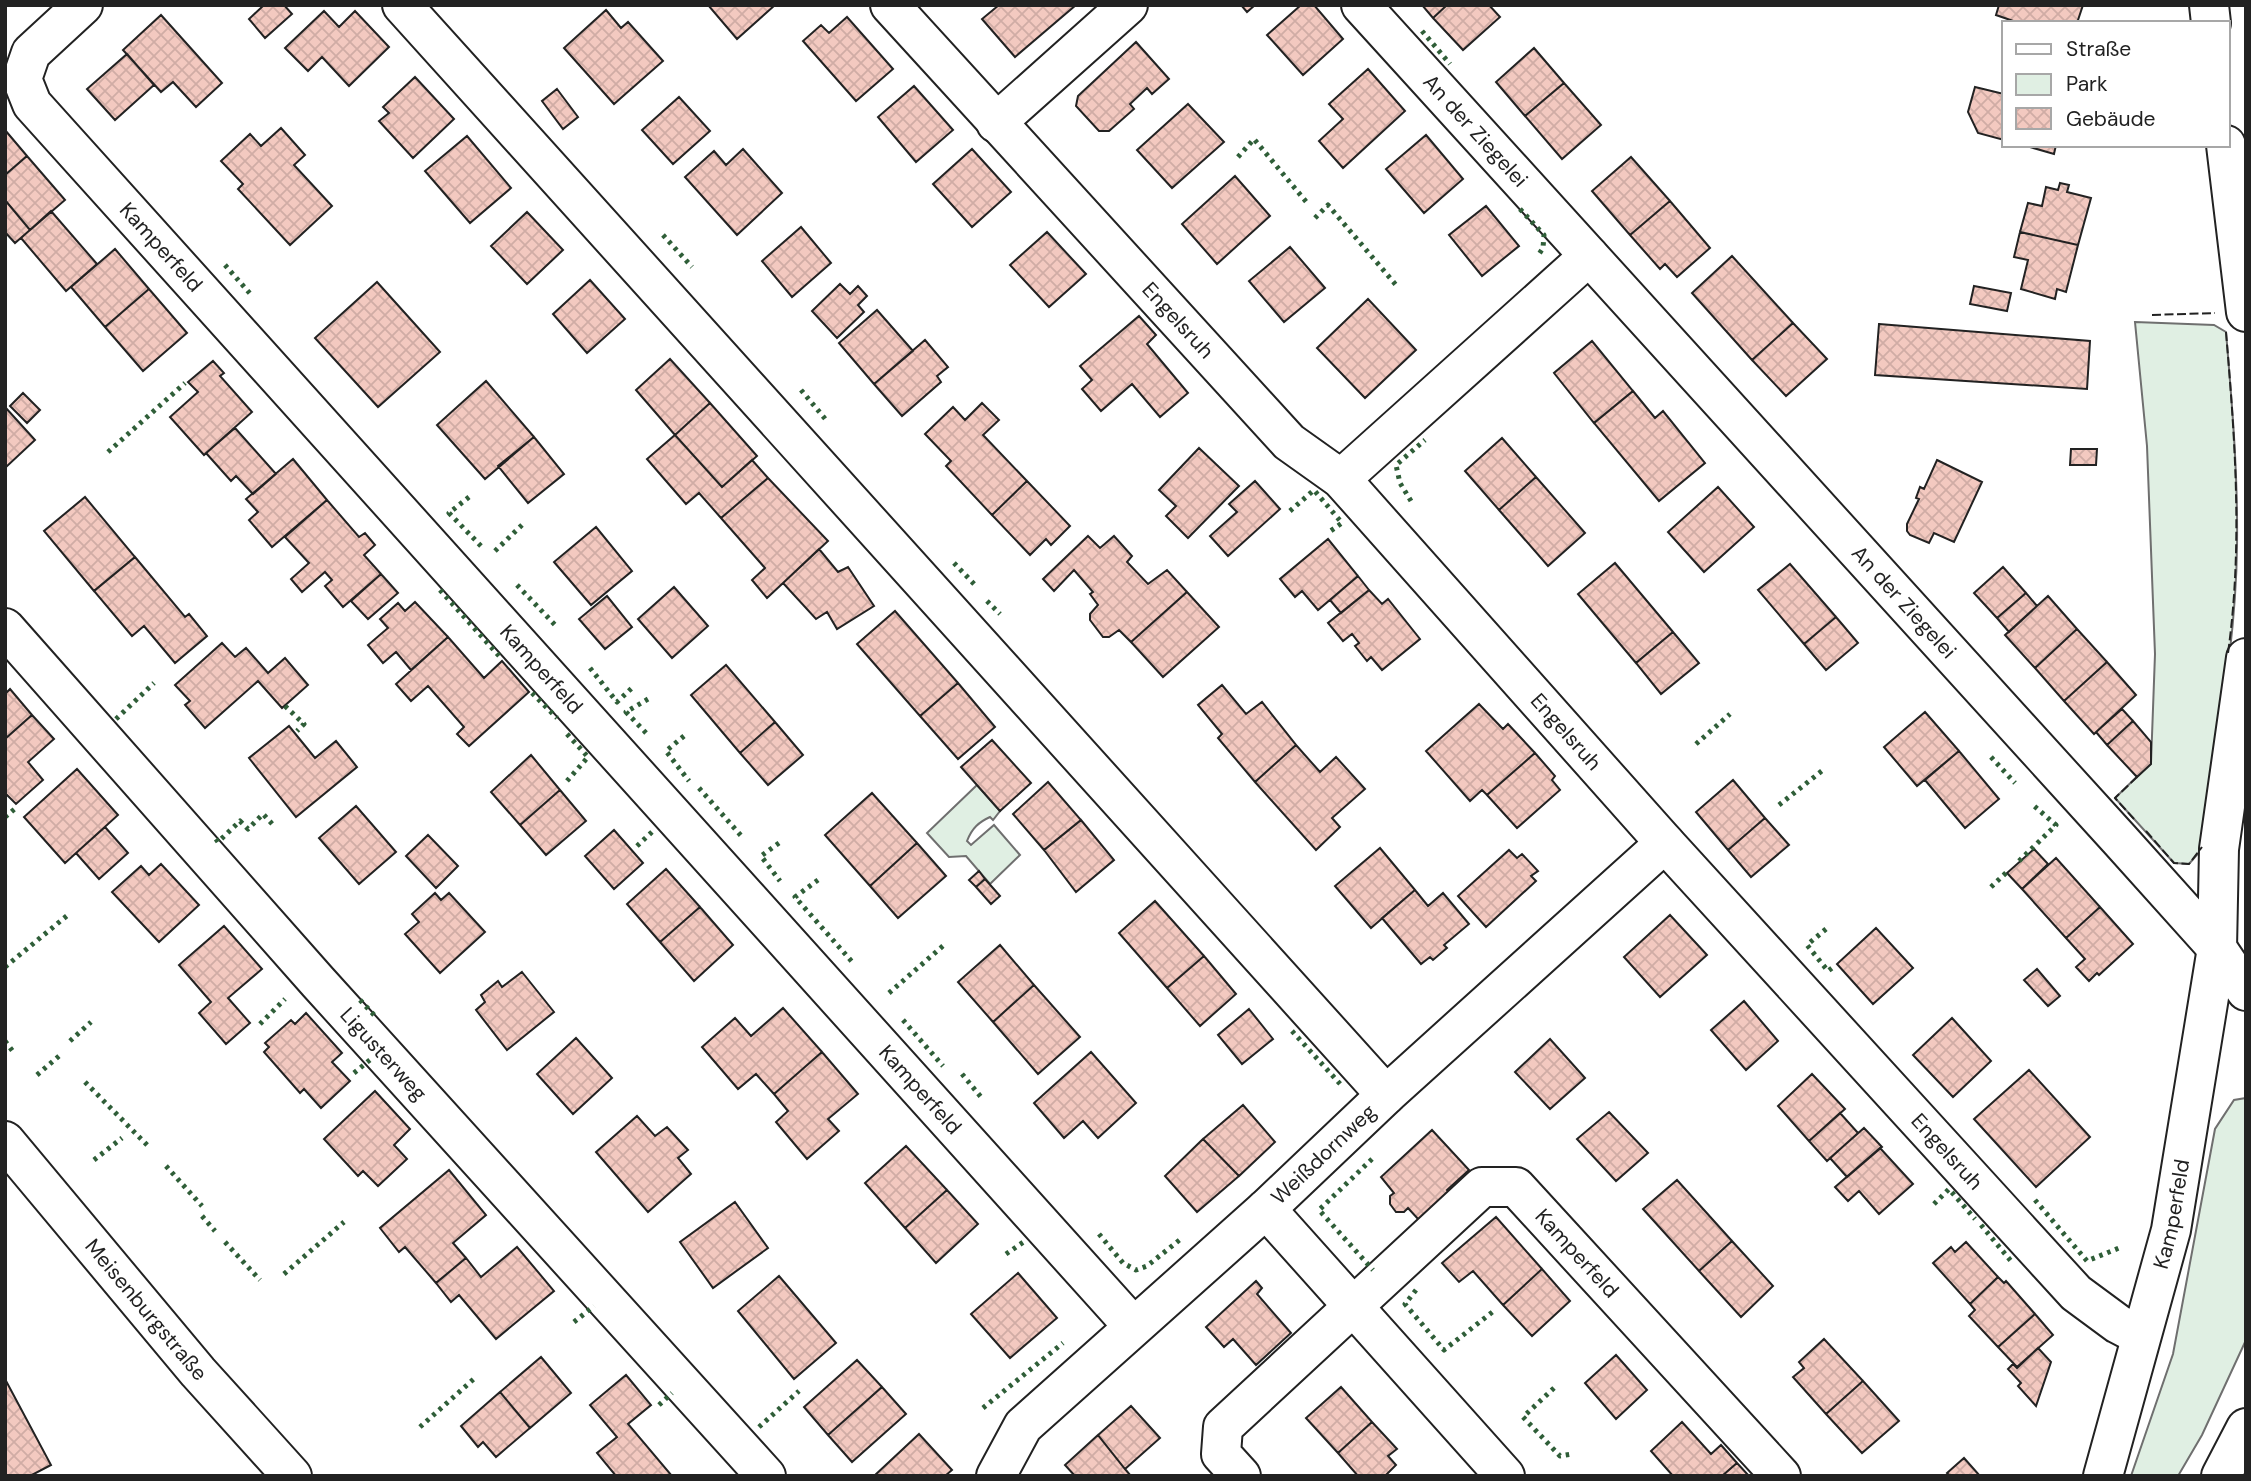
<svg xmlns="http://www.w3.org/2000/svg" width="2251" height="1481" font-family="'DM Sans',sans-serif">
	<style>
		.green { fill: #e0efe3; stroke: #6f6f6f; stroke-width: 2 }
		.building { fill: url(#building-cross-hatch); stroke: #222; stroke-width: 2 }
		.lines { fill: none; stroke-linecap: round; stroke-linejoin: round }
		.minor-casing { stroke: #222; stroke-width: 42 }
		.major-casing { stroke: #222; stroke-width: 42 }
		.minor { stroke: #fff; stroke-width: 38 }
		.major { stroke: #fff; stroke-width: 38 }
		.hedge { stroke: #2f5e38; stroke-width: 5; stroke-dasharray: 3.5 5; stroke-linecap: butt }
		.fence { stroke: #222; stroke-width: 2; stroke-dasharray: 9 3.5; stroke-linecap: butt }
		.labels { text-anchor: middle; stroke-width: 5; stroke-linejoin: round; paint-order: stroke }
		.street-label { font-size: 21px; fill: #222; stroke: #fff }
	</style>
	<defs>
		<pattern id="building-cross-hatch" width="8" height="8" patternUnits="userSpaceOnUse" patternTransform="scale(1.75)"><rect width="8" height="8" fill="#f3c9c0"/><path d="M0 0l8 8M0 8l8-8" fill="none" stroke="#d0aca5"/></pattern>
	</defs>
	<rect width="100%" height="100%" fill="#fff"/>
	<path class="green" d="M2135,322L2214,325L2226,332C2232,403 2238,474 2237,546C2236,647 2215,749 2202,849L2189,864L2174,863L2115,798L2151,763L2155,654L2147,446Z
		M977,785L1000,811L993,820L990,817C979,822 972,828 967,841L971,845L994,825L1020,855L990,884L966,856L949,857L927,833Z
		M2246,1098V1340L2202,1435L2178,1476H2131L2173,1354L2215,1129L2234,1100Z"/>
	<path class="building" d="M264,5H284L292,14L265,38L249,19Z
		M708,5H775L737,39Z
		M999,5H1076L1015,57L982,19Z
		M1241,5H1255L1247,12Z
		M1301,5H1314L1343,39L1303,75L1267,35Z
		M1422,5H1447L1433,18Z
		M1447,5H1489L1500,17L1463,50L1433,18Z
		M1999,5H2083L2077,23H2019L1996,15Z
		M606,10L621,28L628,22L663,61L614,104L564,48Z
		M324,11L339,27L355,11L389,47L349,86L322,57L308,71L285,48Z
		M161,15L222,83L196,107L173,82L161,92L123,50Z
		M847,17L893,69L856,101L803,41L821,25L829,33Z
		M1136,42L1169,79L1152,94L1147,88L1130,104L1134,109L1109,131H1099L1076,106L1078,96Z
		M1534,48L1564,83L1525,116L1496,82Z
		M127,54L154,85L115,120L87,89Z
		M1368,69L1405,111L1343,168L1319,141L1343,119L1329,104Z
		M415,77L454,119L413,158L379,121L389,113L383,107Z
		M1564,83L1601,125L1562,159L1525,116Z
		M914,86L953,130L916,162L878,117Z
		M1975,87L2004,94V140L1978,133L1968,112Z
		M557,89L578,117L563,129L542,101Z
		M679,97L710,131L673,164L642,130Z
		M1188,104L1224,142L1172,188L1137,150Z
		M281,128L305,155L294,165L332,206L290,245L238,189L243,184L221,161L250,134L261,146Z
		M5,130L27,156L5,175Z
		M1426,135L1463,179L1424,213L1386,169Z
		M467,136L511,188L470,223L425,171Z
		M2023,145H2056L2054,154Z
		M743,149L782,193L737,235L685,177L714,151L726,165Z
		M972,149L1011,192L972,227L933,184Z
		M27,156L65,200L30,230L5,200V175Z
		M1631,157L1670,201L1630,235L1592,191Z
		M1235,176L1270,216L1217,264L1182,224Z
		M2060,183L2069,185L2067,192L2091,198L2078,245L2020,232L2028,203L2042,206L2046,187L2058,190Z
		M5,200L30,230L15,243L5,232Z
		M1670,201L1710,248L1677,277L1665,264L1660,269L1630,235Z
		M1486,206L1519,246L1482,276L1449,235Z
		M51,211L97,264L66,291L21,238Z
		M527,212L563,250L527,284L491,246Z
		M801,227L831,263L792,297L762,261Z
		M1047,232L1086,274L1049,307L1010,265Z
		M2020,232L2078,245L2066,292L2057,289L2055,299L2021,289L2028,260L2014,257Z
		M1290,247L1325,288L1284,322L1249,281Z
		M115,249L149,289L105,327L71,287Z
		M1732,256L1793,323L1752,360L1692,293Z
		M590,280L625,319L587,353L553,314Z
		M377,282L440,352L378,407L315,338Z
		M840,284L850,294L858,286L867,296L858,305L864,312L837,338L812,311Z
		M1974,286L2011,293L2007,311L1970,304Z
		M149,289L187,333L143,371L105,327Z
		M1368,299L1416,350L1365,398L1317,348Z
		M877,310L913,351L874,384L839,343Z
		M1139,316L1156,335L1147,344L1188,393L1160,417L1132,384L1101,411L1082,389L1092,380L1080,366Z
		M1793,323L1827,359L1786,396L1752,360Z
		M1879,324L2090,341L2087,389L1875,375Z
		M925,340L948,367L937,376L941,382L902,416L874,384Z
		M1592,341L1633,391L1594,423L1554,373Z
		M670,359L710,403L675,435L636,390Z
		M213,361L224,373L220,376L252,412L204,455L170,417L198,392L188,382Z
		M486,381L534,437L485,479L437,425Z
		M1633,391L1655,418L1663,411L1705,463L1659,501L1594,423Z
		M23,393L40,410L27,423L10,406Z
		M710,403L757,456L722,487L675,435Z
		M982,403L999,420L983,435L1027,481L992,515L946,466L951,461L925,434L953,407L965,420Z
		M5,407L35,440L5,468Z
		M235,428L276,474L253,494L236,476L231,481L206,453Z
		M675,435L722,487L752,460L768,478L721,518L699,493L686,504L647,459Z
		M534,437L564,474L528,503L498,466Z
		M1502,438L1536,477L1499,510L1465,471Z
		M1199,448L1239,486L1188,538L1166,516L1176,506L1159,490Z
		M2071,449H2097L2096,465H2070Z
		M293,459L327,500L272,547L249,520L258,512L246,499Z
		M1937,460L1982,482L1954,542L1934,533L1929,543L1910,535L1907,531V524L1919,499L1916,498L1920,487L1924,489Z
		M1536,477L1585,533L1548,566L1499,510Z
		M768,478L828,541L767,598L752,580L765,568L721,518Z
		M1027,481L1070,526L1051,545L1046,539L1030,555L992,515Z
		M1255,481L1280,509L1228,556L1210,536L1237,512L1229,504Z
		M1718,487L1754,527L1704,572L1668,532Z
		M85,497L135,557L94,591L44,531Z
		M327,500L359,537L365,533L375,545L364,555L381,574L343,607L325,586L332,580L325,572L302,592L291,579L309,563L285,537Z
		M596,527L632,571L591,605L554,562Z
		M1088,536L1100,548L1114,536L1132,556L1127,562L1148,584L1167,570L1187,592L1131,642L1119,630L1109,637H1103L1090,620V614L1098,605L1090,594L1093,592L1074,570L1054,591L1043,579Z
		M1328,539L1358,576L1318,610L1302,591L1295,597L1280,579Z
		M819,549L838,572L848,567L874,606L837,629L827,612L816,619L783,583Z
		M135,557L185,617L189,614L207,636L175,663L144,626L132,636L94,591Z
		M1615,563L1673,632L1636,663L1578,594Z
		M1790,564L1836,617L1804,644L1758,590Z
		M2003,567L2026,593L1997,618L1974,593Z
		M381,574L398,593L368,619L351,601Z
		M1358,576L1369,590L1341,613L1330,600Z
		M674,587L708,626L672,658L638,619Z
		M1369,590L1382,604L1388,599L1420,639L1382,670L1371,657L1367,661L1355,646L1359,643L1352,634L1343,641L1328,623Z
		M1187,592L1219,627L1163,677L1131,642Z
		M2026,593L2037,606L2009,632L1997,618Z
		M607,596L632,627L605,649L579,619Z
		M2048,596L2077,629L2035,668L2005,635Z
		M415,602L448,637L411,670L396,652L383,663L368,645L388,628L380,619L398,603L405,611Z
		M895,611L958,683L920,716L857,644Z
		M1836,617L1858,643L1826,670L1804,644Z
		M2077,629L2107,662L2064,701L2035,668Z
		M1673,632L1699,663L1661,694L1636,663Z
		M448,637L484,678L502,661L529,692L469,746L457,734L464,727L428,686L411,701L396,684Z
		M222,643L235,657L246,648L268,673L285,658L308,685L282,708L258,681L205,728L185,705L190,701L175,685Z
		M2107,662L2136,695L2094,734L2064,701Z
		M726,665L775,722L740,753L691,695Z
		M958,683L995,727L958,759L920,716Z
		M1222,685L1246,714L1262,702L1296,745L1255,782L1218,738L1222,734L1198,705Z
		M10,689L32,715L5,739V694Z
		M1479,704L1503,729L1508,724L1535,753L1487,795L1482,790L1470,801L1426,751Z
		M2122,709L2133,721L2107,745L2096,732Z
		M1925,712L1959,751L1917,786L1884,747Z
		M32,715L54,739L28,762L43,780L16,804L5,793V739Z
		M2133,721L2151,742V764L2137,777L2107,745Z
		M775,722L803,755L768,785L740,753Z
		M289,726L315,758L336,741L357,767L296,817L249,758Z
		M992,740L1031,783L1000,811L961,767Z
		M1296,745L1320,772L1336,757L1365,789L1332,818L1340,827L1316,850L1255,782Z
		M1959,751L1999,799L1965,828L1925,780Z
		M1535,753L1555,776L1552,780L1560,790L1517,828L1487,795Z
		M531,755L560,790L520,825L491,792Z
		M77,769L118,815L65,863L24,817Z
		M1733,780L1765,818L1728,850L1696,812Z
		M1048,782L1081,820L1044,850L1013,814Z
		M560,790L586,821L546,855L520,825Z
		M872,793L917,843L870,886L825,835Z
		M356,806L396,852L359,884L319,838Z
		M1765,818L1789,845L1751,877L1728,850Z
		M1081,820L1114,860L1076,892L1044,850Z
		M105,827L128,853L99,879L76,853Z
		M614,830L643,863L614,889L585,856Z
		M428,835L458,866L436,888L406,856Z
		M917,843L946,876L898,918L870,886Z
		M1380,848L1415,890L1371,928L1335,886Z
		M2034,849L2048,864L2022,889L2007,873Z
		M1509,850L1517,858L1522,854L1538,871L1531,876L1536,881L1486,927L1458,896Z
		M2056,858L2100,907L2066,938L2022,889Z
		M161,864L199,905L159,942L112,892L141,866L149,875Z
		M666,869L700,907L660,942L627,904Z
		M979,871L985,879L976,887L969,880Z
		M985,879L1000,896L991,904L976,887Z
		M1415,890L1428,906L1443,893L1469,924L1444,945L1447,948L1433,960L1430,957L1421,964L1382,918Z
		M435,893L441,900L449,893L485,932L440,973L405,934L419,922L412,914Z
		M1155,901L1204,956L1167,988L1119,933Z
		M700,907L733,945L694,981L660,942Z
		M2100,907L2133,944L2099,975L2097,973L2089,981L2076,967L2085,959L2066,938Z
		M1670,915L1707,955L1660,997L1624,957Z
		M224,926L262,969L228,998L250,1023L226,1044L199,1013L211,1002L179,965Z
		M1876,928L1913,968L1873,1004L1837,964Z
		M1000,945L1034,985L993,1022L958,982Z
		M1204,956L1236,994L1200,1026L1167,988Z
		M2037,969L2060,996L2048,1006L2024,980Z
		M522,972L554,1012L507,1050L476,1010L485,1002L481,995L498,981L502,987Z
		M1034,985L1080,1037L1038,1074L993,1022Z
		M1744,1001L1778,1041L1746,1070L1711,1030Z
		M783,1008L822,1052L774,1094L756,1074L738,1089L702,1047L735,1018L751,1036Z
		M1249,1009L1273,1039L1242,1064L1218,1035Z
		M306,1013L342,1053L332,1062L350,1081L321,1108L304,1089L300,1093L264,1052L269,1047L265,1043L291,1020L295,1024Z
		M1952,1018L1991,1061L1953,1097L1913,1055Z
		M576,1038L612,1078L573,1114L537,1074Z
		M1550,1039L1585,1078L1550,1109L1515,1072Z
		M822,1052L858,1094L828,1119L839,1131L807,1159L776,1122L788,1111L774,1094Z
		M1091,1052L1136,1103L1098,1138L1083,1121L1064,1138L1034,1103Z
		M2029,1070L2090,1137L2036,1187L1974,1119Z
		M1812,1074L1845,1109L1809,1141L1778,1106Z
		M375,1091L410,1129L394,1145L407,1159L378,1186L363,1171L358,1176L324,1139Z
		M1243,1105L1275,1142L1239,1176L1203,1139Z
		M1609,1112L1648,1153L1616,1181L1577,1139Z
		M1840,1113L1858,1133L1827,1161L1809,1141Z
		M637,1116L655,1136L667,1127L688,1150L678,1158L691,1174L648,1212L596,1152Z
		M1864,1128L1882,1147L1847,1177L1830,1158Z
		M1432,1130L1469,1170L1447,1190L1450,1193L1419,1220L1408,1208L1404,1212H1396L1390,1204V1196L1394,1193L1381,1177Z
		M1203,1139L1239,1176L1197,1212L1165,1176Z
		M906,1146L947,1190L905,1228L865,1183Z
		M1880,1148L1913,1184L1879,1214L1859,1191L1848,1201L1835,1187Z
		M449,1170L486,1215L453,1243L466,1258L436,1283L405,1247L399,1252L380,1228Z
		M1677,1180L1732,1241L1699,1271L1643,1209Z
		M947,1190L978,1224L936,1263L905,1228Z
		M735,1202L768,1248L713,1288L680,1242Z
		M1496,1217L1542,1269L1503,1305L1473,1271L1459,1282L1442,1263Z
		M1732,1241L1773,1286L1741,1317L1699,1271Z
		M1966,1242L1998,1277L1970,1304L1933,1263L1951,1247L1955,1252Z
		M517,1247L554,1291L496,1339L459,1295L451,1302L436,1283L466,1258L481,1277Z
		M1542,1269L1570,1301L1532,1336L1503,1305Z
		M1018,1273L1057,1318L1010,1358L971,1314Z
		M779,1276L836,1343L794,1379L738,1311Z
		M1998,1277L2004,1283L2006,1281L2035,1314L1998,1347L1969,1316L1975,1310L1970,1304Z
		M1256,1281L1262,1288L1257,1294L1291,1333L1256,1365L1233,1339L1224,1347L1206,1327Z
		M2035,1314L2053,1335L2017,1367L1998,1347Z
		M1824,1339L1863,1381L1826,1414L1793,1377L1804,1368L1799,1362Z
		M2038,1348L2051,1362L2036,1406L2018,1386L2021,1383L2008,1369L2013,1364L2017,1368Z
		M1616,1355L1647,1390L1616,1419L1585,1383Z
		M541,1357L571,1393L530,1428L500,1392Z
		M857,1360L882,1387L828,1435L804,1407Z
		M626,1375L651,1405L628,1424L672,1476H616L597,1453L617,1437L590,1405Z
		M5,1379L51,1465L30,1476H5Z
		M1863,1381L1899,1421L1862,1453L1826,1414Z
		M882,1387L906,1414L852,1462L828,1435Z
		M1341,1387L1372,1422L1338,1453L1306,1418Z
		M500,1392L530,1428L496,1457L483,1442L478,1447L461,1426Z
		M1131,1406L1160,1438L1125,1469L1098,1435Z
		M1372,1422L1397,1449L1388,1456L1396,1465L1385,1476H1358L1338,1453Z
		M1682,1422L1711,1454L1721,1445L1737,1463L1722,1476H1673L1651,1451Z
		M919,1434L952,1470L945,1476H874Z
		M1098,1435L1125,1469L1131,1476H1075L1065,1465Z
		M1964,1458L1980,1476H1950L1947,1473Z
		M1737,1463L1749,1476H1722Z"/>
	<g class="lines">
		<g class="minor-casing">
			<g id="minor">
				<path id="s1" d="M83,5L31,53L22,79L32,104L1133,1326"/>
				<path d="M402,5L1386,1095"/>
				<path id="s2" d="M890,5L1289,442L1341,479L1665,843L2076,1293L2118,1324L2141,1336"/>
				<path id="s3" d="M1361,5L2120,840L2217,948L2246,991"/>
				<path d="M2209,5L2211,23"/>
				<path d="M996,123L1128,5"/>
				<path d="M2226,145L2246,312"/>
				<path d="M1341,479L1589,256"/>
				<path id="s4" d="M5,628L318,982L766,1476"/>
				<path d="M1266,1209L1505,1476"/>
				<path id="s5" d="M996,1476L1023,1426L1266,1209L1386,1095L1665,843"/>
				<path id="s6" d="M1241,1476L1221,1454L1223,1427L1482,1187H1516L1781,1476"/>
				<path id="s7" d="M2103,1476L2171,1230L2217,948L2219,849L2246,658"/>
			</g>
		</g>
		<g class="major-casing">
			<g id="major">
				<path id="s8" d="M5,1141L198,1372L292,1476"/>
				<path d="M2221,1476L2246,1428"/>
			</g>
		</g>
		<use href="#minor" class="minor"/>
		<use href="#major" class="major"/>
		<path class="hedge" d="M1422,31L1450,64
			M1238,157L1254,139L1308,204
			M1520,209L1544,235L1543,248L1537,257
			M1315,218L1328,205L1396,285
			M663,235L692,267
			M225,265L253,297
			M801,390L827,421
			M108,452L185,383
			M469,497L449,513L482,547
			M1411,501L1400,483L1396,465L1425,440
			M1290,511L1314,490L1342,523L1329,532
			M495,551L523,524
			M954,563L977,587
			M517,585L558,628
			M440,590L500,657
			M987,601L1000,614
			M590,668L617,702L634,686
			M532,693L557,718
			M648,699L626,712L649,736
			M285,706L304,724L297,731
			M116,719L154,683
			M567,734L588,757L567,781
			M684,736L666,751L689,781
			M1696,744L1730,714
			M1991,757L2015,783
			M699,788L744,839
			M1779,805L1823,770
			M5,817L17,807
			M216,839L218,842L240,821L248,829L263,814L275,827
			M779,843L761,856L780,881
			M637,846L653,831
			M2019,861L2056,825L2033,805
			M818,880L795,897L854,964
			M1991,887L2009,870
			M1826,929L1807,945L1828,971L1832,968
			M5,967L69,914
			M889,993L944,945
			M360,1000L375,1016
			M903,1020L943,1066
			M260,1024L285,999
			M1292,1031L1342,1086
			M5,1041L14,1053
			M70,1041L91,1022
			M354,1073L371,1059
			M962,1074L981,1097
			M37,1075L59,1056
			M85,1082L149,1147
			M1372,1159L1319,1210L1373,1270
			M94,1160L122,1138
			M166,1166L202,1206
			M2035,1200L2087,1261L2119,1248
			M1934,1204L1949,1189L1975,1219
			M202,1216L215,1231
			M1981,1225L2011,1261
			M1099,1234L1123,1263L1136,1270L1147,1266L1182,1238
			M225,1242L260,1280
			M1006,1254L1025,1241
			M284,1274L344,1222
			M1416,1290L1405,1304L1444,1350L1495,1310
			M574,1322L594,1306
			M1554,1388L1523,1417L1560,1456L1572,1454
			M659,1405L672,1393
			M983,1408L1063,1343
			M420,1427L476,1377
			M759,1427L799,1391"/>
		<path class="fence" d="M2152,315L2215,313
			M2226,332C2235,439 2243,546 2228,653
			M2134,819L2115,798L2137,777
			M2146,831L2174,863L2189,864L2202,847"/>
	</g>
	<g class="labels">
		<g class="street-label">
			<text dy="7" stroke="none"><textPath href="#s3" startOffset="170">An der Ziegelei</textPath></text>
			<text dy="7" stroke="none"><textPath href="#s1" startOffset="318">Kamperfeld</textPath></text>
			<text dy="7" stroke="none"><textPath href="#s2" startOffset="427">Engelsruh</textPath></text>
			<text dy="7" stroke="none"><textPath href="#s3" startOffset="807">An der Ziegelei</textPath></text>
			<text dy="7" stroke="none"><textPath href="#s1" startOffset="886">Kamperfeld</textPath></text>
			<text dy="7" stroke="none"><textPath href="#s2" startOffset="994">Engelsruh</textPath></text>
			<text dy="7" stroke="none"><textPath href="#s4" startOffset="570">Ligusterweg</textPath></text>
			<text dy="7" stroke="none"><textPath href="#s1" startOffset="1452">Kamperfeld</textPath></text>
			<text dy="7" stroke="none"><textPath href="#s2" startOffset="1561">Engelsruh</textPath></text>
			<text dy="7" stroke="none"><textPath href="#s5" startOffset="462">Weißdornweg</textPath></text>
			<text dy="7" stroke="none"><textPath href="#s7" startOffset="271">Kamperfeld</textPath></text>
			<text dy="7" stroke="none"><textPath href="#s6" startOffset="534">Kamperfeld</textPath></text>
			<text dy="7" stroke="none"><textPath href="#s8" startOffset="220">Meisenburgstraße</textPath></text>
		</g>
	</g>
	<rect width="2251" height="1481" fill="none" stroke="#222222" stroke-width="14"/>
	<rect x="2002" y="21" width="228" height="126" fill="#ffffff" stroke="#a7a7a7" stroke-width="2"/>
	<rect x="2016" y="44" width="35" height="10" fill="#ffffff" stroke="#a7a7a7" stroke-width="2"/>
	<text x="2066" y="56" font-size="21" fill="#222222">Straße</text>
	<rect x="2016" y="74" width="35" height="21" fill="#e0efe3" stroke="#a7a7a7" stroke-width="2"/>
	<text x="2066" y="91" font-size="21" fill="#222222">Park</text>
	<rect x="2016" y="108" width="35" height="21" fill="url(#building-cross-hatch)" stroke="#a7a7a7" stroke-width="2"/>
	<text x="2066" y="126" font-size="21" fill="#222222">Gebäude</text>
</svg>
